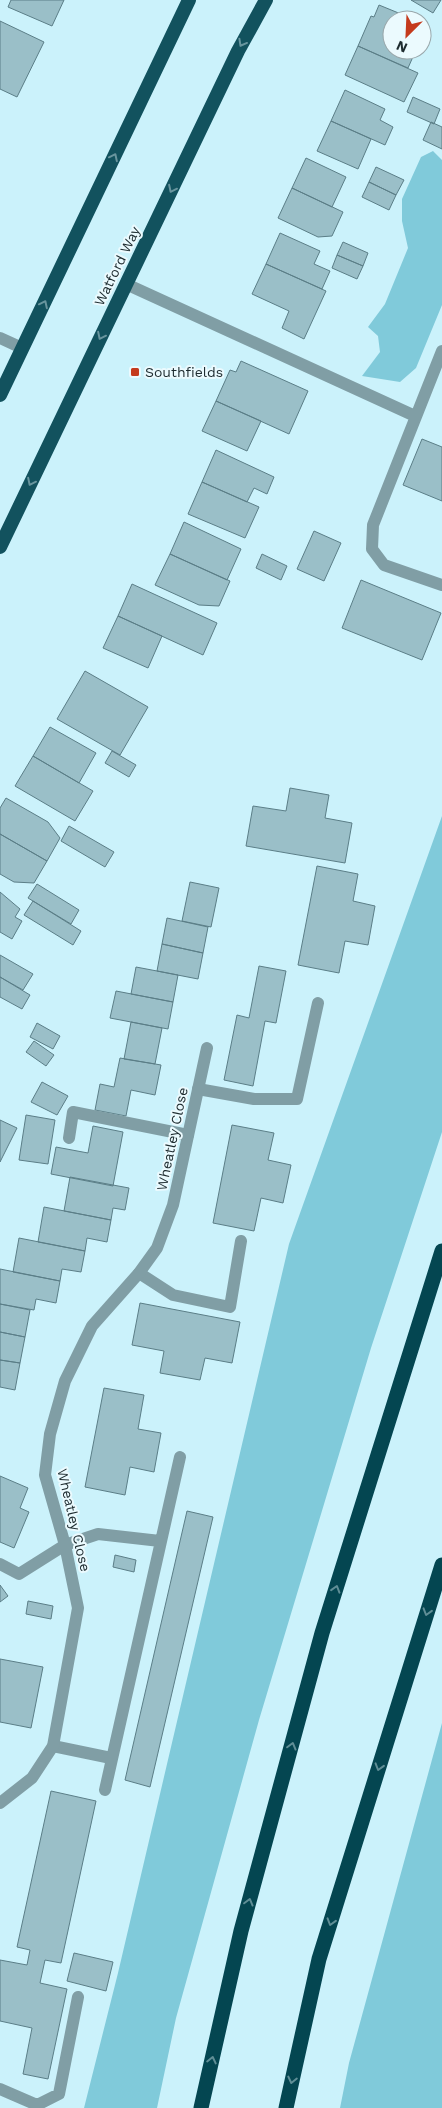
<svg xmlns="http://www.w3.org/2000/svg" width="442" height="2108" font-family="'Work Sans',sans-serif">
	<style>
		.forest { fill: #80cada }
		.building { fill: #9abfc8; stroke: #5b7e87 }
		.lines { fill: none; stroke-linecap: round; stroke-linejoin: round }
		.service { stroke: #809ea5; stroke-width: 12 }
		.minor { stroke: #809ea5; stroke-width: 12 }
		.trunk { stroke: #12525e; stroke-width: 14 }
		.motorway { stroke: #044651; stroke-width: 15 }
		.oneway { stroke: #69959e }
		.oneway2 { stroke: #608e96 }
		.poi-dot { fill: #c43a1d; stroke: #ebfafe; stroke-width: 2 }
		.labels { text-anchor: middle; stroke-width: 4; stroke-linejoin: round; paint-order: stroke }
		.street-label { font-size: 14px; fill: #1d2b2f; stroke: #ebfafe }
		.poi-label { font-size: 14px; fill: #1d2b2f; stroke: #ebfafe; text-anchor: start }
	</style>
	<rect width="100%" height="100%" fill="#cbf2fb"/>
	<path class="forest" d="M433,151L442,160V305L416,368L400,382L362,376L380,352L378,336L368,327L385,304L408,248L402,221V199L421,157Z
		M442,816V1132L371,1348L259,1720L176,2018L157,2108H84L118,1973L289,1244Z
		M442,1723V2108H340L349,2063Z"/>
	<path class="building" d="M11,0H64L52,26L8,7Z
		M411,0H441L433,13Z
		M379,5L401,14L399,20H392V50H416L408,68L358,46L371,16L374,17Z
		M0,21L44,42L17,97L0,89Z
		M358,46L418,73L404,102L345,75Z
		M345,90L385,109L380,120L393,127L385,145L331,121Z
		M413,97L440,109L434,124L407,112Z
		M331,121L371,139L358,169L317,151Z
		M431,122L442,127V149L423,140Z
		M306,158L346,177L332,207L292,188Z
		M376,167L404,180L396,195L369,182Z
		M369,182L396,195L389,210L362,197Z
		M292,188L343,212L332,236L318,237L278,218Z
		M280,233L320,251L314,264L330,271L322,289L266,264Z
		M343,242L368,253L363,266L337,255Z
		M337,255L363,266L357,279L332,268Z
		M266,264L326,291L304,339L282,328L289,311L252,294Z
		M241,361L308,391L289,434L216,401L230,370L236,372Z
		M216,401L261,421L247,451L202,431Z
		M422,439L442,447V501L403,485Z
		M216,450L274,477L267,494L254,488L247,502L202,482Z
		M202,482L259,507L245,538L188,514Z
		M184,522L241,549L227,580L170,554Z
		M314,531L341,543L324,581L297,569Z
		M170,554L230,581L219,606L199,605L155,585Z
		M262,554L287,566L281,580L256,568Z
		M361,580L441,613L422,660L342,628Z
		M132,584L217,623L203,655L118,616Z
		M118,616L162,636L148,668L103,648Z
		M85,671L148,707L120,755L57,719Z
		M50,727L96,753L79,783L33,756Z
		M112,751L136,765L129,777L105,763Z
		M33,756L93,791L75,821L15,786Z
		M290,788L329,795L325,818L352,823L345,863L246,846L253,806L286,811Z
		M6,798L48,822L60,838L47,861L0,834V808Z
		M69,826L114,852L105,867L61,841Z
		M0,834L47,861L34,883L14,882L0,874Z
		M317,866L358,874L353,901L375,906L368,945L345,941L339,973L298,965Z
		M190,882L219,888L211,927L182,921Z
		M37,884L79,910L71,924L28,898Z
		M0,892L20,909L15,917L22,921L12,939L0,932Z
		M33,901L81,931L73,945L24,915Z
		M167,918L208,927L203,953L162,944Z
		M162,944L203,953L198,979L157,971Z
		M0,955L33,974L23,990L0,977Z
		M259,966L286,971L276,1023L265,1021L253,1086L224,1080L237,1015L249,1018Z
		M136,967L178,975L173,1002L131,994Z
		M0,977L30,995L22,1009L0,997Z
		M116,991L173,1002L168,1029L110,1018Z
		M131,1022L162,1028L155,1064L124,1059Z
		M37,1023L60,1036L53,1049L30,1037Z
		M34,1041L54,1055L46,1066L26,1052Z
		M120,1058L161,1065L155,1095L131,1090L126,1116L95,1110L100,1084L114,1087Z
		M42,1082L68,1096L57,1115L31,1102Z
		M26,1115L55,1120L48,1164L19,1160Z
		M0,1120L17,1128L0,1162Z
		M232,1125L274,1133L268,1160L291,1165L283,1203L261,1198L254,1231L213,1223Z
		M93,1126L123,1132L113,1186L51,1174L56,1147L88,1153Z
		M70,1177L129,1188L125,1210L113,1208L111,1220L64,1211Z
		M44,1207L111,1220L107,1242L87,1238L85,1251L38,1242Z
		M19,1238L85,1251L81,1272L62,1269L60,1281L13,1272Z
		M0,1269L60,1281L56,1303L36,1299L34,1310L0,1304Z
		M140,1303L240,1322L232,1363L205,1358L200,1380L160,1373L164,1351L132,1345Z
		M0,1304L30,1310L25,1337L0,1332Z
		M0,1332L25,1337L20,1363L0,1360Z
		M0,1360L20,1363L15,1390L0,1387Z
		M104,1388L144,1395L138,1429L161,1433L154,1472L130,1467L125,1495L85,1487Z
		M0,1476L28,1488L20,1508L29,1512L14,1548L0,1542Z
		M187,1511L213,1517L150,1787L125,1780Z
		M115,1555L136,1560L134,1572L113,1567Z
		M0,1585L8,1596L0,1602Z
		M28,1601L53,1606L51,1619L26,1614Z
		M0,1659L43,1667L31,1728L0,1722Z
		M51,1791L96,1801L61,1963L45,1960L40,1983L67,1989L48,2079L23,2074L32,2028L0,2021V1960L27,1965L30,1950L17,1947Z
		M74,1953L113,1962L106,1991L67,1981Z"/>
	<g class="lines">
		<path class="service" d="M126,284L415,416
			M442,351L373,525L372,549L384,565L442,585
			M198,1089L254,1099H297L318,1003
			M69,1138L73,1112L188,1135
			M139,1273L173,1295L230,1307L241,1241
			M0,1564L19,1574L65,1545L98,1534L160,1541
			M53,1746L111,1758
			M105,1790L180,1457
			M0,2089L37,2105V2108
			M37,2105L59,2094L78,1997"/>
		<path class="minor" d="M0,338L22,348
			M0,1803L32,1778L53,1746L78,1608L65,1545L45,1475L50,1434L65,1381L92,1326L139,1273L157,1248L173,1205L207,1048"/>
		<path class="trunk" d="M0,395L189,0
			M0,547L238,51L266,0"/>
		<path class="motorway" d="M201,2108L241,1931L322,1633L442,1251
			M286,2108L319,1959L442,1565"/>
	</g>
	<defs><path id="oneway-chevron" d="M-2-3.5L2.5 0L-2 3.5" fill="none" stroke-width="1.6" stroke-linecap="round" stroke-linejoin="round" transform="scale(1.25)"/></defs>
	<g class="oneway">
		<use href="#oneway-chevron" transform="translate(242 43) rotate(119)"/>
		<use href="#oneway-chevron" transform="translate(114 157) rotate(-64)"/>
		<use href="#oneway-chevron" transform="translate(172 189) rotate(116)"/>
		<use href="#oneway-chevron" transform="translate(44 304) rotate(-64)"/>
		<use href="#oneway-chevron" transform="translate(101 336) rotate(116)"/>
		<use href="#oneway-chevron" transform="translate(31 482) rotate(116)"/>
	</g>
	<g class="oneway2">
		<use href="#oneway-chevron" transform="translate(336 1589) rotate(-73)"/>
		<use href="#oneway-chevron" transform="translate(427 1612) rotate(107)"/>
		<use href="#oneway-chevron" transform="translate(292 1746) rotate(-75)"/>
		<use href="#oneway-chevron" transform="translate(379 1767) rotate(107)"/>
		<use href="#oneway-chevron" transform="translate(249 1902) rotate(-75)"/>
		<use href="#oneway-chevron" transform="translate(331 1922) rotate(107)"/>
		<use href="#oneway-chevron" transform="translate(212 2060) rotate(-77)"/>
		<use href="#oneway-chevron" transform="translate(292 2080) rotate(103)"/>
	</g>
	<rect class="poi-dot" x="130" y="367" width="10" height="10" rx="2.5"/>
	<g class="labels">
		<g class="street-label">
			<text transform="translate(117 266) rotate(-64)" y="5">Watford Way</text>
			<text transform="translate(172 1139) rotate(-78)" y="5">Wheatley Close</text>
			<text transform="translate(74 1520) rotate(77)" y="5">Wheatley Close</text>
		</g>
		<g class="poi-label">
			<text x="145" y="377">Southfields</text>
		</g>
	</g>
	<g transform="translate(407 35) rotate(204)"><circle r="24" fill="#ebfafe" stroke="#99a7ab"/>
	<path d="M0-4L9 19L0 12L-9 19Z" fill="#c43a1d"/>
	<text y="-8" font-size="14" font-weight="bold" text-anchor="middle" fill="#1d2b2f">N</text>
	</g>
</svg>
